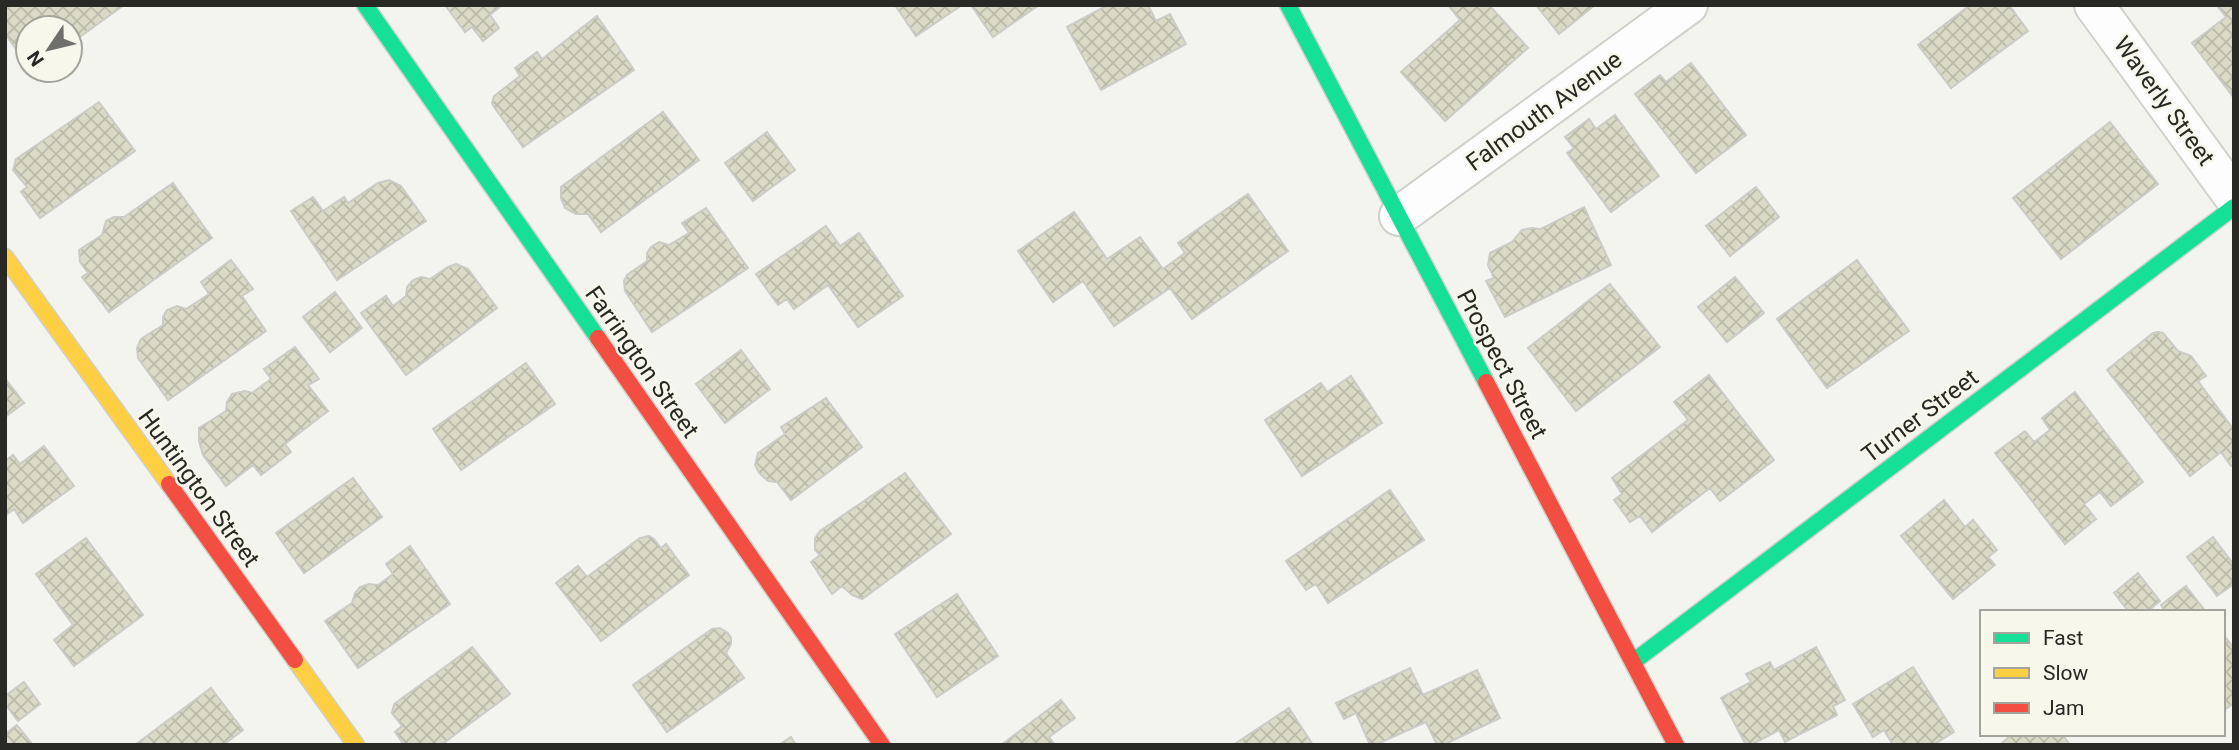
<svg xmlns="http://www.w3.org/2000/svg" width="2239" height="750" font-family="Roboto,sans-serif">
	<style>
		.building { fill: url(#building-cross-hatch); stroke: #cbcbc7; stroke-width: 2 }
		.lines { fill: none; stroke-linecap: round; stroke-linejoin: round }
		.street-casing { stroke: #d1d1cc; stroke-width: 42 }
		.fast-casing { stroke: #d1d1cc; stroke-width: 19 }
		.slow-casing { stroke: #d1d1cc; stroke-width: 19 }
		.jam-casing { stroke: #d1d1cc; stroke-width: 19 }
		.street { stroke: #fdfdfd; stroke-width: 38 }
		.fast { stroke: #16e098; stroke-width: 16 }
		.slow { stroke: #ffcf43; stroke-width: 16 }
		.jam { stroke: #f24e42; stroke-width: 16 }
		.labels { text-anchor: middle; stroke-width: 5; stroke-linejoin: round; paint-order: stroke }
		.street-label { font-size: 24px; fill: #282824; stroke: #f7f7ec }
	</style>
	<defs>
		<pattern id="building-cross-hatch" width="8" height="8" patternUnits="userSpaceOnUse" patternTransform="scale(1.75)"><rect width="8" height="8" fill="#dadac6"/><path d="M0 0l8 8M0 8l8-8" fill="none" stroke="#bba"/></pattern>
	</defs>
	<rect width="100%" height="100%" fill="#f4f4ef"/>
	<path class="building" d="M5,5H124L70,44V28H28V66L5,34Z
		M445,5H502L490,15L499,28L483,41L472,27L465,32Z
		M895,5H962L916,36Z
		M971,5H1039L993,37Z
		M1108,5H1148L1156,21L1170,14L1186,44L1101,90L1067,27Z
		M1489,5L1528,48L1445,121L1401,72L1460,20L1448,5Z
		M1536,5H1595L1559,34Z
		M1970,5H2009L2028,31L1951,88L1918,45Z
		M2221,5H2234V98L2192,43L2226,17L2218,7Z
		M597,16L634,70L523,147L494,107L492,103L494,96L520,76L515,68L537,52L542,59Z
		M1691,63L1746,135L1696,173L1635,94L1660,75L1666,82Z
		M99,102L135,151L40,218L21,192L27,187L13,170L16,159Z
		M663,112L699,160L601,232L588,214H576L565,208L561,198V187Z
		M1615,115L1659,176L1611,212L1567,153L1574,148L1565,137L1589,119L1596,129Z
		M2110,122L2158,184L2061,259L2013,198Z
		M767,132L795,170L753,201L725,163Z
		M389,180L401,186L426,221L337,280L291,211L313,197L323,211L344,197L348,203L378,183Z
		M173,183L212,238L109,312L82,277L88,273L80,262L79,250L102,235L106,221L114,217H124Z
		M1756,187L1779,217L1730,256L1706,226Z
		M1248,194L1288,251L1192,319L1170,288L1114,326L1083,281L1053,302L1018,251L1074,212L1107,259L1140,237L1163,269L1185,253L1178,243Z
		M1584,207L1611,265L1505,317L1486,281L1494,278L1488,265L1490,253L1512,242L1522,230L1532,228L1541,229Z
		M706,208L748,268L652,332L625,291L624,281L627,275L647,261V253L651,247L659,242L669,245L689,233L682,223Z
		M826,226L840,246L859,233L903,296L858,327L828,285L794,309L787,299L778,305L756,274Z
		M231,260L253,289L242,296L266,331L168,400L138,358L137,348L141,339L163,325V317L167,310L177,306L186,309L209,294L201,282Z
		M1857,260L1909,331L1827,388L1777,319Z
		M456,264L468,269L497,308L406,375L361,313L386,296L393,306L406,296L407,287L413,280L421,277L430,279L448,267Z
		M1735,277L1764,313L1727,342L1698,307Z
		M1610,284L1660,347L1576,411L1528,348Z
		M335,292L362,328L330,352L303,317Z
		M2158,332L2163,333L2178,351L2191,356L2206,376L2198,381L2234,430V464L2231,466L2221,452L2190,476L2107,370L2153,333Z
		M295,347L319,379L308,385L328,411L285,444L291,452L261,475L253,465L226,486L203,455L199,441V428L226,411L227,402L232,394L245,391L252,393L271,379L264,369Z
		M741,350L770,389L725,423L696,384Z
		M526,363L555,404L461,470L433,429Z
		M1709,375L1774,460L1720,501L1710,488L1652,532L1640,516L1630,522L1614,500L1622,494L1612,478L1688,420L1674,402Z
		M1351,376L1382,423L1302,476L1265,420L1321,383L1327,392Z
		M5,378L24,403L5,417Z
		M2075,392L2143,482L2111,506L2100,492L2084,504L2096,519L2065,544L1995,453L2025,431L2034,442L2050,430L2042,418Z
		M826,398L862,447L791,500L777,482L768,481L759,473L755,465L758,453L785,434L781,427Z
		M44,446L74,486L23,523L14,509L5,516V461L13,455L20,464Z
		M905,473L951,534L862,599L852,595L842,586L832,594L811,562L820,555L815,550V538L820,531Z
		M353,478L382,517L304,573L276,533Z
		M1390,490L1424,540L1328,603L1316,584L1306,590L1286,561Z
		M1944,500L1965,527L1973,520L1997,550L1988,557L1995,565L1953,599L1901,536Z
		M649,536L654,539L661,548L666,544L689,575L601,641L556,583L578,566L587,577L640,538Z
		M2213,537L2234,565V584L2217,596L2187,557Z
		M86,538L143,615L74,666L54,640L73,625L36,574Z
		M410,546L450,604L358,668L325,621L352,603L355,593L360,587L369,584L378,585L393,574L386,564Z
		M2138,573L2160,601L2147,612H2129L2114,593Z
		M2186,586L2206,612H2165L2161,605Z
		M957,594L998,656L937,697L895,634Z
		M720,628L728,633L731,638V644L726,653L744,678L667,732L633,685L712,629Z
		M2223,634L2234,648V703L2223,711Z
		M472,647L510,694L441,745H404L395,732L402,726L392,713L394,704Z
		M1816,647L1845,700L1833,706L1837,715L1785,742L1779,730L1751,745H1746L1721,698L1751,682L1746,674L1770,662L1774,670Z
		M1913,667L1954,732L1933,745H1893L1884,730L1873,737L1853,704Z
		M1410,668L1423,695L1477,670L1500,718L1443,745H1437L1426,722L1375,745H1370L1356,713L1344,719L1336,703Z
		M24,682L40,704L18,721L5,704V696Z
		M211,688L243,730L223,745H135Z
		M1061,700L1075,718L1049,737L1055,745H1001Z
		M1289,708L1313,745H1233Z
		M17,725L33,745H5V734Z
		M2062,734L2070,745H2000L2012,734Z
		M791,737L796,745H779Z"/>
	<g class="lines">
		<g class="street-casing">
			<path id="street" d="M2094,5L2234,197
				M1399,216L1688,5"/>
		</g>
		<g class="fast-casing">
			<path id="fast" d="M365,5L598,338
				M1288,5L1486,382
				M1633,662L2234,207"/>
		</g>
		<g class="slow-casing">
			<path id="slow" d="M5,257L169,484
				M295,660L356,745"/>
		</g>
		<g class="jam-casing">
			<path id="jam" d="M598,338L882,745
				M1486,382L1676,745
				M169,484L295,660"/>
		</g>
		<use href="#street" class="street"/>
		<use href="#fast" class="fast"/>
		<use href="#slow" class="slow"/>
		<use href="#jam" class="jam"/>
	</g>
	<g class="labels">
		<g class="street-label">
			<text transform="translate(2164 101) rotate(54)" y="8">Waverly Street</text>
			<text transform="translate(1544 111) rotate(-36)" y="8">Falmouth Avenue</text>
			<text transform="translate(642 362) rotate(55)" y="8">Farrington Street</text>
			<text transform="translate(1502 364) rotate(62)" y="8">Prospect Street</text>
			<text transform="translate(1920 416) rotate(-37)" y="8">Turner Street</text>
			<text transform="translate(199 488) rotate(54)" y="8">Huntington Street</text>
		</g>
	</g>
	<rect width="2239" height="750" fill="none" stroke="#282824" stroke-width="14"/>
	<rect x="1980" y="610" width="245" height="126" fill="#f7f7ec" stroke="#a4a49c" stroke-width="2"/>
	<rect x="1994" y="633" width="35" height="10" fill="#16e098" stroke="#a4a49c" stroke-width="2"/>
	<text x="2043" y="645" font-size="21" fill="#282824">Fast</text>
	<rect x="1994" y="668" width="35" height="10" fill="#ffcf43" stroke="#a4a49c" stroke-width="2"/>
	<text x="2043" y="680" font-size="21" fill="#282824">Slow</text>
	<rect x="1994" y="703" width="35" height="10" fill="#f24e42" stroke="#a4a49c" stroke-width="2"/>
	<text x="2043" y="715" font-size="21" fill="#282824">Jam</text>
	<g transform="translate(49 49) rotate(235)"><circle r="33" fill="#f7f7ec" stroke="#a4a49c" stroke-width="2"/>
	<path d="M0-5L12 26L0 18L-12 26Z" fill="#6f6f6b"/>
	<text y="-10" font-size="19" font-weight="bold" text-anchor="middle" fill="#282824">N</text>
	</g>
</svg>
